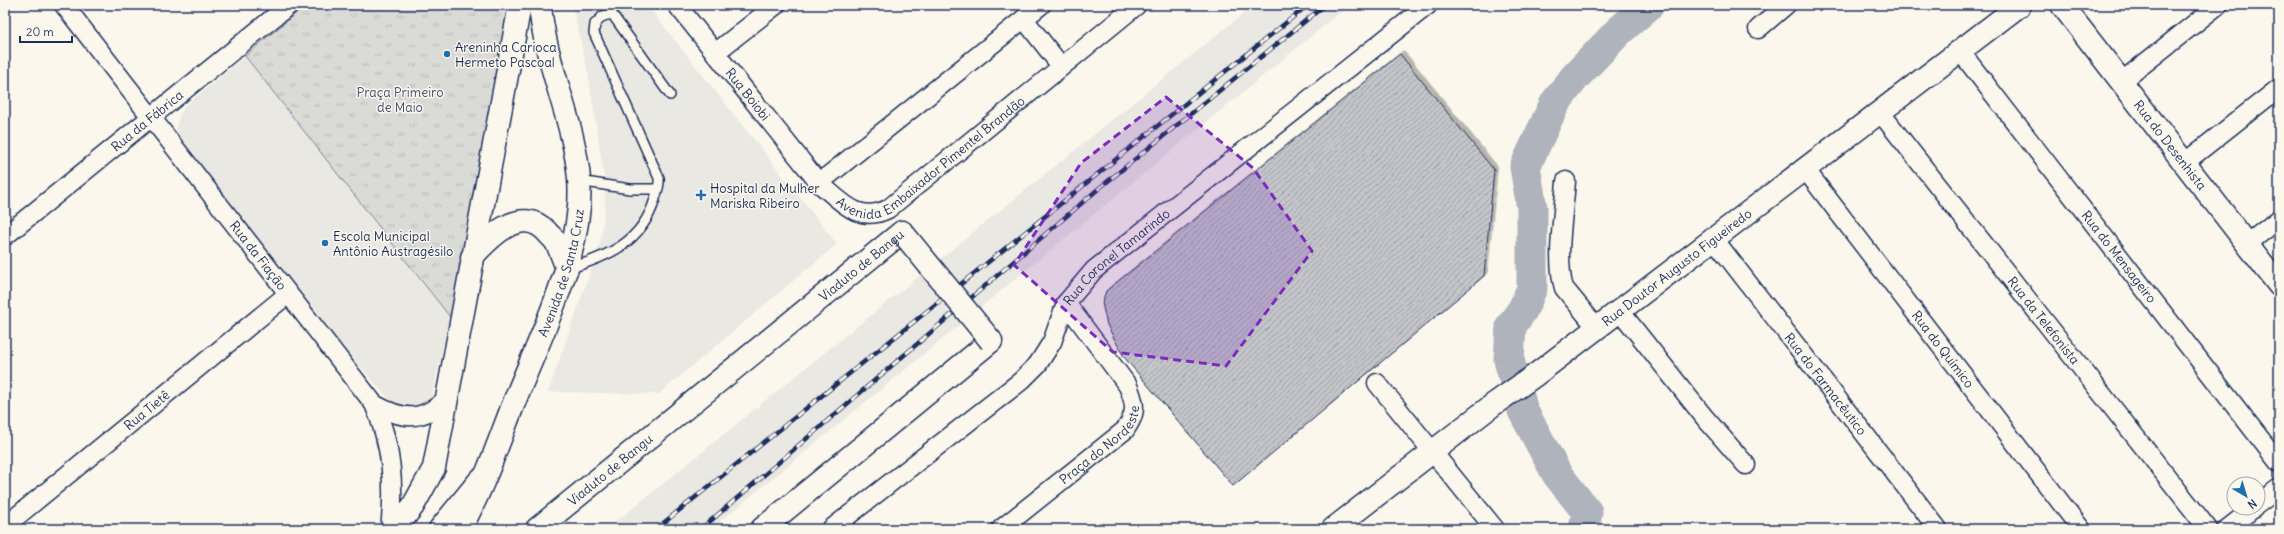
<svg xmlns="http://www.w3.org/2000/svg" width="2284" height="534" font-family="Delius,sans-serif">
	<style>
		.built { fill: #eae8e2 }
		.park { fill: url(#park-tufts); stroke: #7a849a }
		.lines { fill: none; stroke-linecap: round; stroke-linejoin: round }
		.river { stroke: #afb3bb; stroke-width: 31 }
		.building { fill: url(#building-hatch); stroke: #1b2f5e; filter: url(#shadow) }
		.service-casing { stroke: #1b2f5e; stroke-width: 12 }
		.minor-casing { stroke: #1b2f5e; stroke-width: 21 }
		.tertiary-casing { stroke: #1b2f5e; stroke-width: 25 }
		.secondary-casing { stroke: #1b2f5e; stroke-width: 25 }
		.primary-casing { stroke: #1b2f5e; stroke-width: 25 }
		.service { stroke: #fbf7ec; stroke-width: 9 }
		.minor { stroke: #fbf7ec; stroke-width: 18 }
		.tertiary { stroke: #fbf7ec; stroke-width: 22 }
		.secondary { stroke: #fbf7ec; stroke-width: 22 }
		.primary { stroke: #fbf7ec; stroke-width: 22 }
		.rail-casing { stroke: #1b2f5e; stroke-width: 4.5 }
		.rail { stroke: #fbf7ec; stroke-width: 3; stroke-dasharray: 9; stroke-linecap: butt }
		.secondary-bridge-casing { stroke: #1b2f5e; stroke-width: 25; stroke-linecap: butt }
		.secondary-bridge { stroke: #fbf7ec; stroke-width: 22 }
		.marked { fill: #7b2cbf; fill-opacity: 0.2; stroke: #7b2cbf; stroke-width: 3; stroke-dasharray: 8 5; stroke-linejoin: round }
		.poi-dot { fill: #1f6fb2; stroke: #fbf7ec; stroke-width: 1.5 }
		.labels { text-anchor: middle; stroke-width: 3; stroke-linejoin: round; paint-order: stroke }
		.poi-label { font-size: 13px; fill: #1b2f5e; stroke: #fbf7ec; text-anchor: start }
		.park-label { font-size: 13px; fill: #415176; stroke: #fbf7ec }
		.street-label { font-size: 13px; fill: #1b2f5e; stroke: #fbf7ec }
	</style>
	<defs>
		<pattern id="park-tufts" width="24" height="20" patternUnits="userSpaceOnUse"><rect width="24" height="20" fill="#dadad7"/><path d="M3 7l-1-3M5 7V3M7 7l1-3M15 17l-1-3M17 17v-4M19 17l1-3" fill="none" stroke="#babbbb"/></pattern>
		<pattern id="building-hatch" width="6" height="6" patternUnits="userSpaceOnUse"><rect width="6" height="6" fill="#c3c5c9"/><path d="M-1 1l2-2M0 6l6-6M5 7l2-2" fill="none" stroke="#9ea0a6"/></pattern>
		<filter id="shadow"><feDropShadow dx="3.5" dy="-3.5" stdDeviation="0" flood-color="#0004"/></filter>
	</defs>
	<rect width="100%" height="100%" fill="#fbf7ec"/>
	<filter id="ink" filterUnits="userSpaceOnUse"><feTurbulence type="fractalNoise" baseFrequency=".025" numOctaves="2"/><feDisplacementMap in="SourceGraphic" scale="8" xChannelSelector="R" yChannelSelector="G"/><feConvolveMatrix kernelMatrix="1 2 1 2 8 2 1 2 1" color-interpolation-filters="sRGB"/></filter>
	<g filter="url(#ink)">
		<path class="built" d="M572,5H647L837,244L659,394L548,392L594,261L601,238L605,207V182L588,73Z
			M1254,5H1349L711,529H607Z
			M245,56L450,317L430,403L415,410L391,401L379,388L305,302L181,140L176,129L179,116L185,106Z"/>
		<path class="park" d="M306,5H516L450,317L245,56Z"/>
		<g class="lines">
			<path class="river" d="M1584,529L1587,512L1557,474L1523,411L1509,360L1511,326L1523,309L1532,288V208L1525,167L1555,103L1575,77L1619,31L1649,5"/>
		</g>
		<path class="building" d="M1400,54L1494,170L1484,276L1233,486L1124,357L1107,325L1102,303L1106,291Z"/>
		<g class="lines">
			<g class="service-casing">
				<path id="service" d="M579,181L630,189H657
					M567,269C607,257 642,243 655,199C657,191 660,185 659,178L594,33L595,24L603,16L612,14L670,95"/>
			</g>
			<g class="minor-casing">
				<g id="minor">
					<path id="s1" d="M64,5L374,404C392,446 395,485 390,529"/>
					<path id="s2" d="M677,5L819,183"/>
					<path id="s3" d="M1041,5L819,183C841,201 858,224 888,209L1137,5"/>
					<path d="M1024,19L1061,66"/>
					<path d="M1758,29L1786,5"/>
					<path id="s4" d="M1960,51L2279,463"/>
					<path d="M715,53L776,5"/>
					<path d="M2121,82L2218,5"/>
					<path id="s5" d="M1880,112L2208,529"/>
					<path d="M2184,163L2279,88"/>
					<path id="s6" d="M1805,169L2081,529"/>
					<path d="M1566,181C1564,211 1555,259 1564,288L1597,328"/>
					<path id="s7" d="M5,236L289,5"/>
					<path id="s8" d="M1714,239L1938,529"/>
					<path d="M2247,244L2279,219"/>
					<path d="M1620,311L1705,418L1746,465"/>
					<path d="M1377,383L1495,529"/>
					<path d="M374,404C404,421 424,422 449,396"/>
					<path d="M2258,504L2279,488"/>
					<path id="s9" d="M5,526L288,294"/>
					<path id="s10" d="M831,529L1021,381L1038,364L1052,342L1066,303L1094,270L1428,5"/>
					<path id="s11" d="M1001,529L1125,430C1137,413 1136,405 1128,386L1066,303"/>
					<path d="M2227,529L2254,508"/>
				</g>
			</g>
			<g class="tertiary-casing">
				<g id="tertiary">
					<path id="s12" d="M2062,5L2279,285"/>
					<path d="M395,529L413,506L434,468L520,5"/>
					<path id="s13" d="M1333,529L1494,404L1534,376L2020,5"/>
				</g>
			</g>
			<g class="secondary-casing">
				<g id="secondary">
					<path d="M440,529L480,480"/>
					<path id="s14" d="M537,529L902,232"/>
					<path d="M762,529L991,341"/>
				</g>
			</g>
			<g class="primary-casing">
				<g id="primary">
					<path d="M472,257C490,237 521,204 547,232C550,236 555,239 557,244C561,252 564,261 567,269"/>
					<path id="s15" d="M460,529C484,487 499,440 517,395C542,333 585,247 579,179C574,119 545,65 540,5"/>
				</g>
			</g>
			<use href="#service" class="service"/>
			<use href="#minor" class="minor"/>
			<use href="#tertiary" class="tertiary"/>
			<use href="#secondary" class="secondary"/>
			<use href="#primary" class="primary"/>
			<g class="rail-casing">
				<path id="rail" d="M656,529L1308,5
					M701,529L1097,190L1325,5"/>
			</g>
			<use href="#rail" class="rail"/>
			<g class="secondary-bridge-casing">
				<path id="secondary-bridge" d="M902,232L991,341"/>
			</g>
			<use href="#secondary-bridge" class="secondary-bridge"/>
		</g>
	</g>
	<path class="marked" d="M1166,97L1253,168L1312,251L1226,366L1113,352L1014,265L1081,163Z"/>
	<g class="poi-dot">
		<circle cx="447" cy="54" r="4"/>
		<path d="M699 189h4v4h4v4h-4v4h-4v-4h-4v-4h4z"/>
		<circle cx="325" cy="243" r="4"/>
	</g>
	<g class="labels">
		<g class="poi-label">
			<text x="455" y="52">Areninha Carioca<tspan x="455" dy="15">Hermeto Pascoal</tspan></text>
			<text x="710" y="193">Hospital da Mulher<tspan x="710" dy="15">Mariska Ribeiro</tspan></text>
			<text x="333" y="241">Escola Municipal<tspan x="333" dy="15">Antônio Austragésilo</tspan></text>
		</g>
		<g class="park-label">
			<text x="400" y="97">Praça Primeiro<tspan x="400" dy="15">de Maio</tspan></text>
		</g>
		<g class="street-label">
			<text dy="5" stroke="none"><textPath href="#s2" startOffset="114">Rua Boiobi</textPath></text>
			<text dy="5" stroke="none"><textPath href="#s7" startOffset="183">Rua da Fábrica</textPath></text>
			<text dy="5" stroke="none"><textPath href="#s3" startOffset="424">Avenida Embaixador Pimentel Brandão</textPath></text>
			<text dy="5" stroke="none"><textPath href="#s12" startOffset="177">Rua do Desenhista</textPath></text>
			<text dy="5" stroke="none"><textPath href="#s1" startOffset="317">Rua da Fiação</textPath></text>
			<text dy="5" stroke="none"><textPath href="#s4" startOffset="260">Rua do Mensageiro</textPath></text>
			<text dy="5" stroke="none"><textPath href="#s10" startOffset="401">Rua Coronel Tamarindo</textPath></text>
			<text dy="5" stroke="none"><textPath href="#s13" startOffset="432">Rua Doutor Augusto Figueiredo</textPath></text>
			<text dy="5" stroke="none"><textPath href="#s14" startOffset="418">Viaduto de Bangu</textPath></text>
			<text dy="5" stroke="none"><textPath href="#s15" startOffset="276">Avenida de Santa Cruz</textPath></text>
			<text dy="5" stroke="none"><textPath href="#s5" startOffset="265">Rua da Telefonista</textPath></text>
			<text dy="5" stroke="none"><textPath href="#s6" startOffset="227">Rua do Químico</textPath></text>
			<text dy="5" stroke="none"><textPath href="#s8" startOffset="183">Rua do Farmacêutico</textPath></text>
			<text dy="5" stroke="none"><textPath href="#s9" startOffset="183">Rua Tietê</textPath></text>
			<text dy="5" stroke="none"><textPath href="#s11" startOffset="131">Praça do Nordeste</textPath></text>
			<text dy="5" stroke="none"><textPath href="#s14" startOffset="94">Viaduto de Bangu</textPath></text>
		</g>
	</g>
	<rect width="2284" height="534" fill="none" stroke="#fbf7ec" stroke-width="20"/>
	<rect x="10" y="10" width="2264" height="514" fill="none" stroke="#1b2f5e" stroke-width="1.5" filter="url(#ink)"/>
	<g transform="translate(2246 496) rotate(142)"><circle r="19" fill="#fbf7ec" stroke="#a1a7b3"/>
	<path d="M0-3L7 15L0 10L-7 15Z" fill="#1f6fb2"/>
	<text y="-6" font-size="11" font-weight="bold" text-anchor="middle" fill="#1b2f5e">N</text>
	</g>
	<path d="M20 36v6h52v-6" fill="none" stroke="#1b2f5e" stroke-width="2"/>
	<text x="26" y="36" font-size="12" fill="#1b2f5e" stroke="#fbf7ec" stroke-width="3" paint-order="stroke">20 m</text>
</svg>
